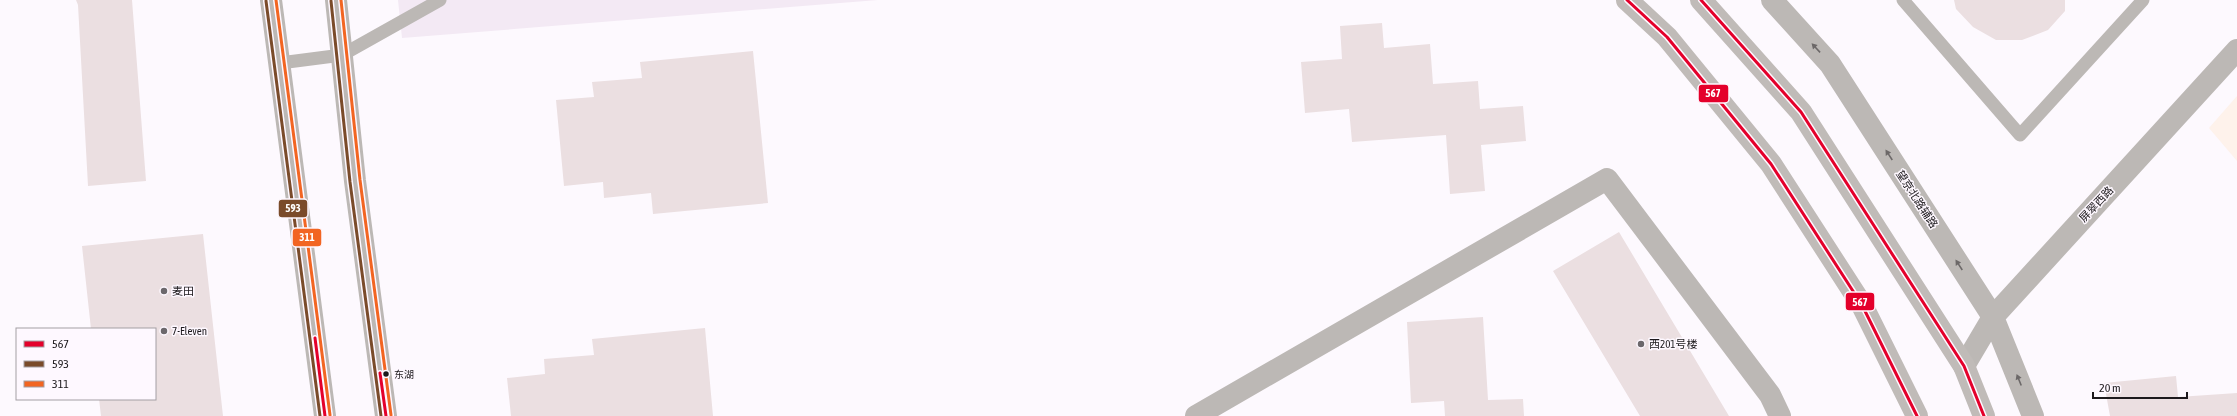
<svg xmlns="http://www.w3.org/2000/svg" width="2237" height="416" font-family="'Asap Condensed','Noto Sans SC',sans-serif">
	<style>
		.built { fill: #f3e9f4 }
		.education { fill: #fef2eb }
		.building { fill: #ebdfe1 }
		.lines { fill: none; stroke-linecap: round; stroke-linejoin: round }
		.service { stroke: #bcb8b5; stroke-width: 13 }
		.minor { stroke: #bcb8b5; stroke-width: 22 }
		.tertiary { stroke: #bcb8b5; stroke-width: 22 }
		.primary { stroke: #c0bbb8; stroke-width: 22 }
		.bus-1-casing { stroke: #fef8ff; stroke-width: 6 }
		.bus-2-casing { stroke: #fef8ff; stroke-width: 6 }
		.bus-3-casing { stroke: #fef8ff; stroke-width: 6 }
		.bus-1 { stroke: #e4002b; stroke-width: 3 }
		.bus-2 { stroke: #7a4b2a; stroke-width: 3 }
		.bus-3 { stroke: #f26522; stroke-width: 3 }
		.oneway { fill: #6c6868 }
		.poi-dot { fill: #6b676b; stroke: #fef8ff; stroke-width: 1.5 }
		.bus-dot { fill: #1c191c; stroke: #fef8ff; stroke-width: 1.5 }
		.labels { text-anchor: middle; stroke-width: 3; stroke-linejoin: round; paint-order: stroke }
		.bus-label { font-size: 10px; fill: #1c191c; stroke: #fef8ff; text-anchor: start }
		.street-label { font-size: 11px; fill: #1c191c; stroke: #fef8ff }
		.poi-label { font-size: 11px; fill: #1c191c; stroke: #fef8ff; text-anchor: start }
		.line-badge { stroke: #fef8ff; stroke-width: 1.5 }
		.badge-label { font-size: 11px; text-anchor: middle; font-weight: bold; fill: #fff }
	</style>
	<rect width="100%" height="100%" fill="#fdf9fe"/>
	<path class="built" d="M398,0H878L402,38Z"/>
	<path class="education" d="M2237,96V161L2209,128Z"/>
	<path class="building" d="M76,0H132L146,181L88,186L78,5Z
		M1954,0H2065V11L2048,30L2022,40H1996L1973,27L1956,9Z
		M1382,23L1384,48L1430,44L1433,84L1478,81L1480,109L1523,106L1526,141L1481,145L1485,191L1450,194L1446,135L1352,142L1349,109L1305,113L1301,62L1342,59L1340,26Z
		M753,51L768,203L653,214L651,193L604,198L603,182L564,186L556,100L594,97L592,82L642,78L640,62Z
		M1619,232L1729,416H1640L1553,271Z
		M203,234L223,416H101L99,399H155V329H91L82,246Z
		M1483,317L1488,400L1523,399L1524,416H1445L1444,401L1411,403L1407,322Z
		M705,328L713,416H511L507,378L545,374L544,359L594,355L592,339Z
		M2176,376L2178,397L2237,393V416H2110L2104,383Z"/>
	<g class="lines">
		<path class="service" d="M1903,0L2020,135L2143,0
			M280,63L342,55L440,0"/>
		<path class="minor" d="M1772,0L1830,64L1993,317L2033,416
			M1964,366L1993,317L2237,50
			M1196,416L1607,179L1770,395L1780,416"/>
		<path class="tertiary" d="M271,0L325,416
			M336,0L355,181L386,416"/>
		<path class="primary" d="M1627,0L1667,37L1771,164L1862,305L1917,416
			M1701,0L1801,112L1964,366L1984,416"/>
		<g class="bus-1-casing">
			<path id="bus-1" d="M1627,0L1667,37L1771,164L1862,305L1917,416
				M1701,0L1801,112L1964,366L1984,416
				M315,338L325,416
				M380,373L386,416"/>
		</g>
		<g class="bus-2-casing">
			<path id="bus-2" d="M266,1L320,416
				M331,1L350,182L381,416"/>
		</g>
		<g class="bus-3-casing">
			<path id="bus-3" d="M276,0L330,415
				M341,0L360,180L391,415"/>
		</g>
		<use href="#bus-1" class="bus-1"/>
		<use href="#bus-2" class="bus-2"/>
		<use href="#bus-3" class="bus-3"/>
	</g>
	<defs><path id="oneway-solid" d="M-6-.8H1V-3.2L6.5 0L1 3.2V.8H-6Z"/></defs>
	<g class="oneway">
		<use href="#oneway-solid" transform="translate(1816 48) rotate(-133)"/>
		<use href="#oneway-solid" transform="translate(1889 155) rotate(-123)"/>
		<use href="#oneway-solid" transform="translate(1959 265) rotate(-123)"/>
		<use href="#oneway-solid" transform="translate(2019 380) rotate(-112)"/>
	</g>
	<g class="poi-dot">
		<circle cx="164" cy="291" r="4"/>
		<circle cx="164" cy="331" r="4"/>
		<circle cx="1641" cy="344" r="4"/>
	</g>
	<circle class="bus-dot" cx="386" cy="374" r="3.5"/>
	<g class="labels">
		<g class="bus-label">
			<text x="394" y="378">东湖</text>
		</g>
		<g class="street-label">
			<text transform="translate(1917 199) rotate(57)" y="4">望京北路辅路</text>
			<text transform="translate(2096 204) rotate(-47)" y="4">屏翠西路</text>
		</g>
		<g class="poi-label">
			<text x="172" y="295">麦田</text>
			<text x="172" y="335">7-Eleven</text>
			<text x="1649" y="348">西201号楼</text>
		</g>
	</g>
	<g class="line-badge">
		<rect x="1698" y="84" width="31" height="19" rx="4" fill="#e4002b"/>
		<rect x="278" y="199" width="30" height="19" rx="4" fill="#7a4b2a"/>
		<rect x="292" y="228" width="30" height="19" rx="4" fill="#f26522"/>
		<rect x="1845" y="292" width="30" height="19" rx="4" fill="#e4002b"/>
	</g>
	<g class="badge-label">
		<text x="1713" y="97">567</text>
		<text x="293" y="212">593</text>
		<text x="307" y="241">311</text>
		<text x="1860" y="306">567</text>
	</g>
	<rect x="16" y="328" width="140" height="72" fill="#fef8ff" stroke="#a49fa4"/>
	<rect x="24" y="341" width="20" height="6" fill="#e4002b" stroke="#a49fa4"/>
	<text x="52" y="348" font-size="12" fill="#1c191c">567</text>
	<rect x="24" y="361" width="20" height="6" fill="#7a4b2a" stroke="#a49fa4"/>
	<text x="52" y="368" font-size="12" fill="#1c191c">593</text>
	<rect x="24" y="381" width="20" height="6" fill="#f26522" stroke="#a49fa4"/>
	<text x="52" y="388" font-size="12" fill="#1c191c">311</text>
	<path d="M2093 392v6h94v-6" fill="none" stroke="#1c191c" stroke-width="2"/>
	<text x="2099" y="392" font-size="12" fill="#1c191c" stroke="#fef8ff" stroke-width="3" paint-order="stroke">20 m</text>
</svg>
